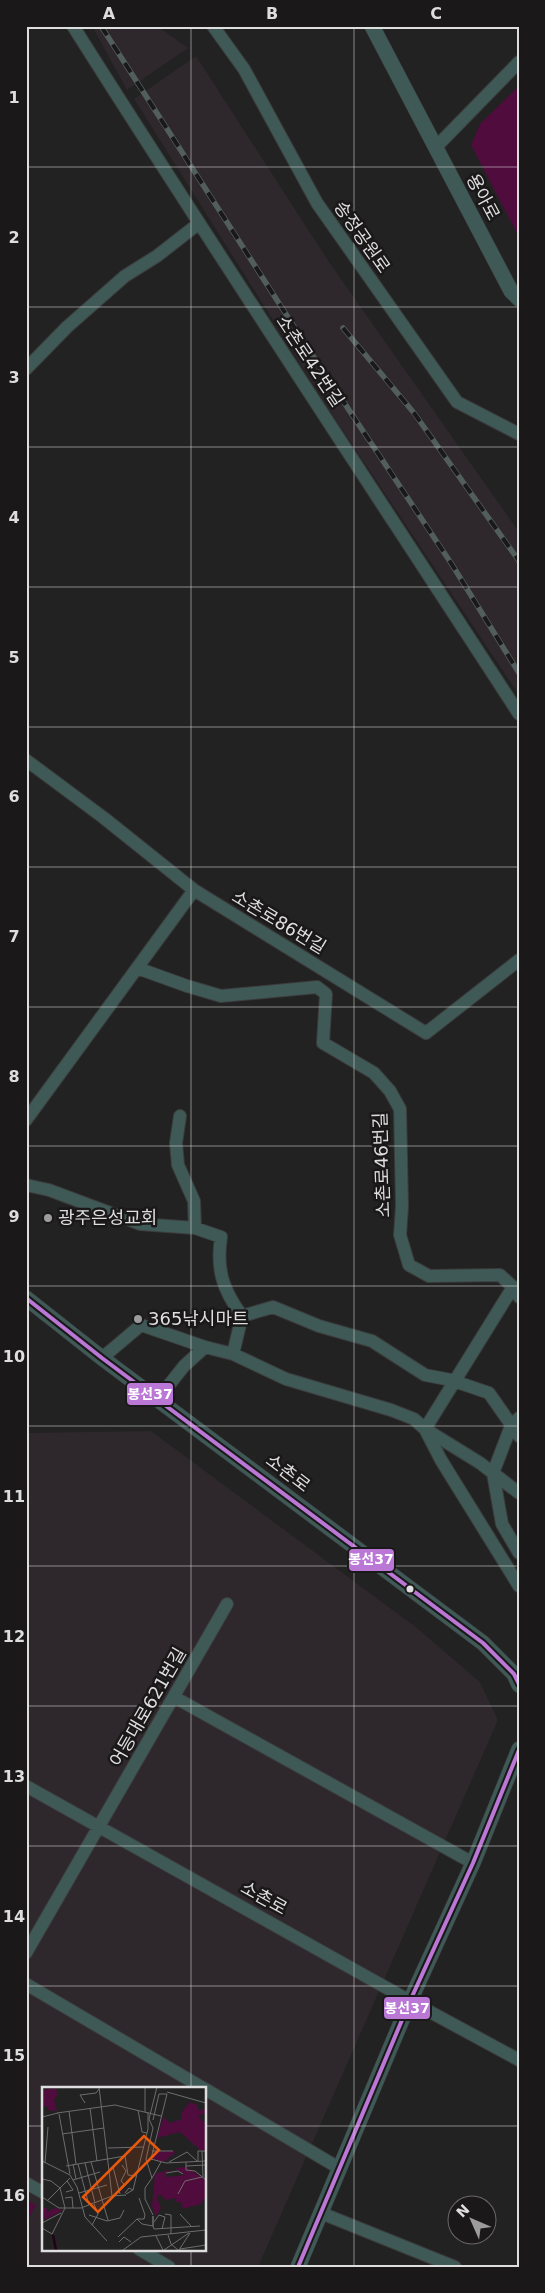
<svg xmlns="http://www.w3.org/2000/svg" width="545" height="2293" font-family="'DejaVu Sans','Noto Sans KR',sans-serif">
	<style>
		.built { fill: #2e272b; fill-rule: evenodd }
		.green { fill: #4f0c3d }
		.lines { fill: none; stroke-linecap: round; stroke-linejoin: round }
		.minor-casing { stroke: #3c3c3c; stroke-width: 14 }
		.tertiary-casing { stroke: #3c3c3c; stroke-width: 16 }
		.minor { stroke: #3e5956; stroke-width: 12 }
		.tertiary { stroke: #3e5956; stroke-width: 15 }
		.rail-casing { stroke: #515e5c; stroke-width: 5.5 }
		.rail { stroke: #1a1819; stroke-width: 4; stroke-dasharray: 11; stroke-linecap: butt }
		.bus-1-casing { stroke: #1a1819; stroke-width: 8 }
		.bus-1 { stroke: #ba77d6; stroke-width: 4 }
		.grid { fill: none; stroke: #dfdedf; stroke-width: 1; stroke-opacity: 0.55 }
		.poi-dot { fill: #9d9c9d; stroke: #1a1819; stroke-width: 2 }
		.bus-dot { fill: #dfdedf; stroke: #1a1819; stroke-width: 2 }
		.labels { text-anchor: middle; stroke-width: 5; stroke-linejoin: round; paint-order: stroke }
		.street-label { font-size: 18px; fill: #dfdedf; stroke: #1a1819 }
		.poi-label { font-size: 18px; fill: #dfdedf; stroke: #1a1819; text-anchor: start }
		.inset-river { fill: none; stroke: #210317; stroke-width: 2.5 }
		.inset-road { fill: none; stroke: #6e6d6e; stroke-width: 1 }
		.view { fill: #e8590c; fill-opacity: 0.15; stroke: #e8590c; stroke-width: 2.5 }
		.inset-edge { fill: none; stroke: #dfdedf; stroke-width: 2.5 }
		.line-badge { stroke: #1a1819; stroke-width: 2 }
		.badge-label { font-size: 14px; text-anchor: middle; font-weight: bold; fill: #fff }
		.neatline { fill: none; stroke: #dfdedf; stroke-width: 2 }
		.grid-label { font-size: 16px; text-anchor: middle; font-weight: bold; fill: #dfdedf }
	</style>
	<rect width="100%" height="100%" fill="#222"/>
	<path class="built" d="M92,26H157L188,48L127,90Z
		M196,56L329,262L519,532V695L334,417L134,99Z
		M151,1431L417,1628L480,1682L498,1720L258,2267H26V1433ZM44,2088H205V2249H44Z"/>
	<path class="green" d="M519,86V237L471,145L480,124Z
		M26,2200L36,2205L26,2223Z"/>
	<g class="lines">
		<g class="minor-casing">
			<path id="minor" d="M73,26C219,257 370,485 519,714
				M213,26L244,69L317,203L457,402L519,434
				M436,147L519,62
				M26,369L67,327L125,276L157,256L198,224
				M26,760L104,818L194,890L426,1033L519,960
				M137,968L187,986L221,996L317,987L326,994L323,1043L374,1073L390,1091L400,1109L402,1206L400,1235L409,1265L429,1276L500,1275L513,1287L519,1297
				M180,1116L176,1143L178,1165L194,1201L195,1228
				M26,1120L194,890
				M26,1185L49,1190L140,1224L195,1228L221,1237C216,1270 223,1290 242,1316L273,1307L319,1326L372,1341L425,1375L451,1380L489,1393L519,1436
				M513,1287L425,1429L441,1460L519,1586
				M233,1354L286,1379L391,1410L414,1419L425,1429L480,1463L519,1493
				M102,1358L141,1325L205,1347
				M158,1399L184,1366L205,1347L233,1354L242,1316
				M519,1418L511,1426L493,1473L502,1524L519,1553
				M174,1697L473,1863
				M26,1786L410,2001L519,2060
				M26,1953L227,1604
				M26,1984L203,2088
				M205,2089L339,2168
				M26,2183L44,2193
				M321,2213L455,2267
				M139,2249L169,2267"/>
		</g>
		<g class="tertiary-casing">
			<path id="tertiary" d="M372,26L511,291L519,299
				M26,1298L102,1358L483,1643L514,1674L519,1685
				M298,2267L410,2001L473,1863L519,1749"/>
		</g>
		<use href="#minor" class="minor"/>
		<use href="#tertiary" class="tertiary"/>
		<g class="rail-casing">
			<path id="rail" d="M101,26L309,350L451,563L519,673
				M343,328L414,413L519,561"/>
		</g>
		<use href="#rail" class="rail"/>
		<g class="bus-1-casing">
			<path id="bus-1" d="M26,1298L102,1358L483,1643L514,1674L519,1684
				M298,2267L410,2001L473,1863L519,1750"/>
		</g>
		<use href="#bus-1" class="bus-1"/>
	</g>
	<path class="grid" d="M191,26V2088M354,26V2267M26,167H519M26,307H519M26,447H519M26,587H519M26,727H519M26,867H519M26,1007H519M26,1146H519M26,1286H519M26,1426H519M26,1566H519M26,1706H519M26,1846H519M26,1986H519M26,2126H44M205,2126H519M191,2249V2267"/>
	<g class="poi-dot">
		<circle cx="48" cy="1218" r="5"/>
		<circle cx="138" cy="1319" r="5"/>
	</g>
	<circle class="bus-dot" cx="410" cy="1589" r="4.5"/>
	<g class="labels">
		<g class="street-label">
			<text transform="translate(483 197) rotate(62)" y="6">용아로</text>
			<text transform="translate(362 237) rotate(55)" y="6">송정공원로</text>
			<text transform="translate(310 361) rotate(56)" y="6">소촌로42번길</text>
			<text transform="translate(279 922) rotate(31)" y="6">소촌로86번길</text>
			<text transform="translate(382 1165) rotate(-92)" y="6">소촌로46번길</text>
			<text transform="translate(288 1473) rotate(37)" y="6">소촌로</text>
			<text transform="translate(148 1707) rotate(-60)" y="6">어등대로621번길</text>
			<text transform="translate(264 1898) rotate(29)" y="6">소촌로</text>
		</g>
		<g class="poi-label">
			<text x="58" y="1224">광주은성교회</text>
			<text x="148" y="1325">365낚시마트</text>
		</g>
	</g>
	<g transform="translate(42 2087)">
		<rect width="164" height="164" fill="#222"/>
		<path d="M13,1L16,7L12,13L15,24L5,23L6,19L0,20V3ZM148,15L155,18L157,24L164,21V26L156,29L164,37V64L158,63L138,45L115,51L121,30L128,36L140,32L139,26ZM112,65L132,64L134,65L122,75L109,71ZM144,80L164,93V109L159,117L141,122L139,115H133L134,111L124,113L117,107L115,111L119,121L114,129L110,119L113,87L130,82L124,86V90L143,88L133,81ZM0,121H5V125L13,121L21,123L3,133Z" fill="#4f0c3d"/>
		<path class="inset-river" d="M11,148L14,163"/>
		<path class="inset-road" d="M57,0L70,109M125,5L164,16M43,16L38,8L54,6L57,2M48,21L55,74M96,23L100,45L105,46M27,24L34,77M103,25V0M15,26L73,18L119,29M17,27L28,87M0,30L16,26M111,33L117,7H125L109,72L124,76L164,74M20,47L62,41M66,61L102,60M110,64H131M160,64L161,90M0,74L28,88L35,100L43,130L65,154M156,74V64H164M49,75L66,133M127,75L145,65L155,74M144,75V83L153,84L164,93M3,76L6,40M43,76L53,116M31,77L34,92M36,77L47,118M24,79L83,69L86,88L95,89M144,79L164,78M71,80L78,107M124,86L136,84L141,87M110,91L119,75M0,92L9,94L18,101L23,121L10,147L0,141M31,93L58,85M91,103L106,42V25M24,105L31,103L25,94M37,106L65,98M74,106L82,97L79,94L84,84L80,78M83,106L87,101L91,103L84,107M136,107L143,94L160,90M0,110L17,121H39L70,109L84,108M23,111L30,110L31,121M6,113L28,91M123,127L129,128V147M138,127L149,139M47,128L65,134L78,131L82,123M111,128L103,112V101L110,91L104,72L111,41L107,32L115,0M111,129V139V129M95,132H102L103,128L97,111M95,132L100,137L111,139M112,135L117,128L123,130L120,142M0,136L19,126M50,138L56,127L52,117M111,139L112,142L158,139M126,148L129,157L136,163M114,149L121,163M76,150L95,132M77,155L82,150L89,155M138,162L164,158M81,163L99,150L164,143M122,163L147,146M137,163L148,146"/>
		<path class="view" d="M102,49L117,63L56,125L41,110Z"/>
		<rect width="164" height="164" class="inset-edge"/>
	</g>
	<g class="line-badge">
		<rect x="126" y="1382" width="48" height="24" rx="5" fill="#ba77d6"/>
		<rect x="348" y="1548" width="47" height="24" rx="5" fill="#ba77d6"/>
		<rect x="383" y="1996" width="48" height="24" rx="5" fill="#ba77d6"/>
	</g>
	<g class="badge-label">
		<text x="150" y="1399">봉선37</text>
		<text x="371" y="1564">봉선37</text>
		<text x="407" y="2013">봉선37</text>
	</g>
	<rect width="545" height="2293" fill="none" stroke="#1a1819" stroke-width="55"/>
	<g transform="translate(472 2220) rotate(315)"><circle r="24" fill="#1a1819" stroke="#696768"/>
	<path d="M0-4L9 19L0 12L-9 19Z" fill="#9d9c9d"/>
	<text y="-8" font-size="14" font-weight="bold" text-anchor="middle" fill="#dfdedf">N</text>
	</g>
	<rect x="28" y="28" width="490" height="2238" class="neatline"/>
	<g class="grid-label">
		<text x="109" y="19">A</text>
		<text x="272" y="19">B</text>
		<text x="436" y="19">C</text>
		<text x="14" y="103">1</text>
		<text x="14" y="243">2</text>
		<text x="14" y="383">3</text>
		<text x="14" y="523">4</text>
		<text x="14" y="663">5</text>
		<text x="14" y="802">6</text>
		<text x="14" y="942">7</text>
		<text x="14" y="1082">8</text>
		<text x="14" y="1222">9</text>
		<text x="14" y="1362">10</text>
		<text x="14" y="1502">11</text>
		<text x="14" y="1642">12</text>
		<text x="14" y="1782">13</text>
		<text x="14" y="1922">14</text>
		<text x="14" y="2061">15</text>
		<text x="14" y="2201">16</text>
	</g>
</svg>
